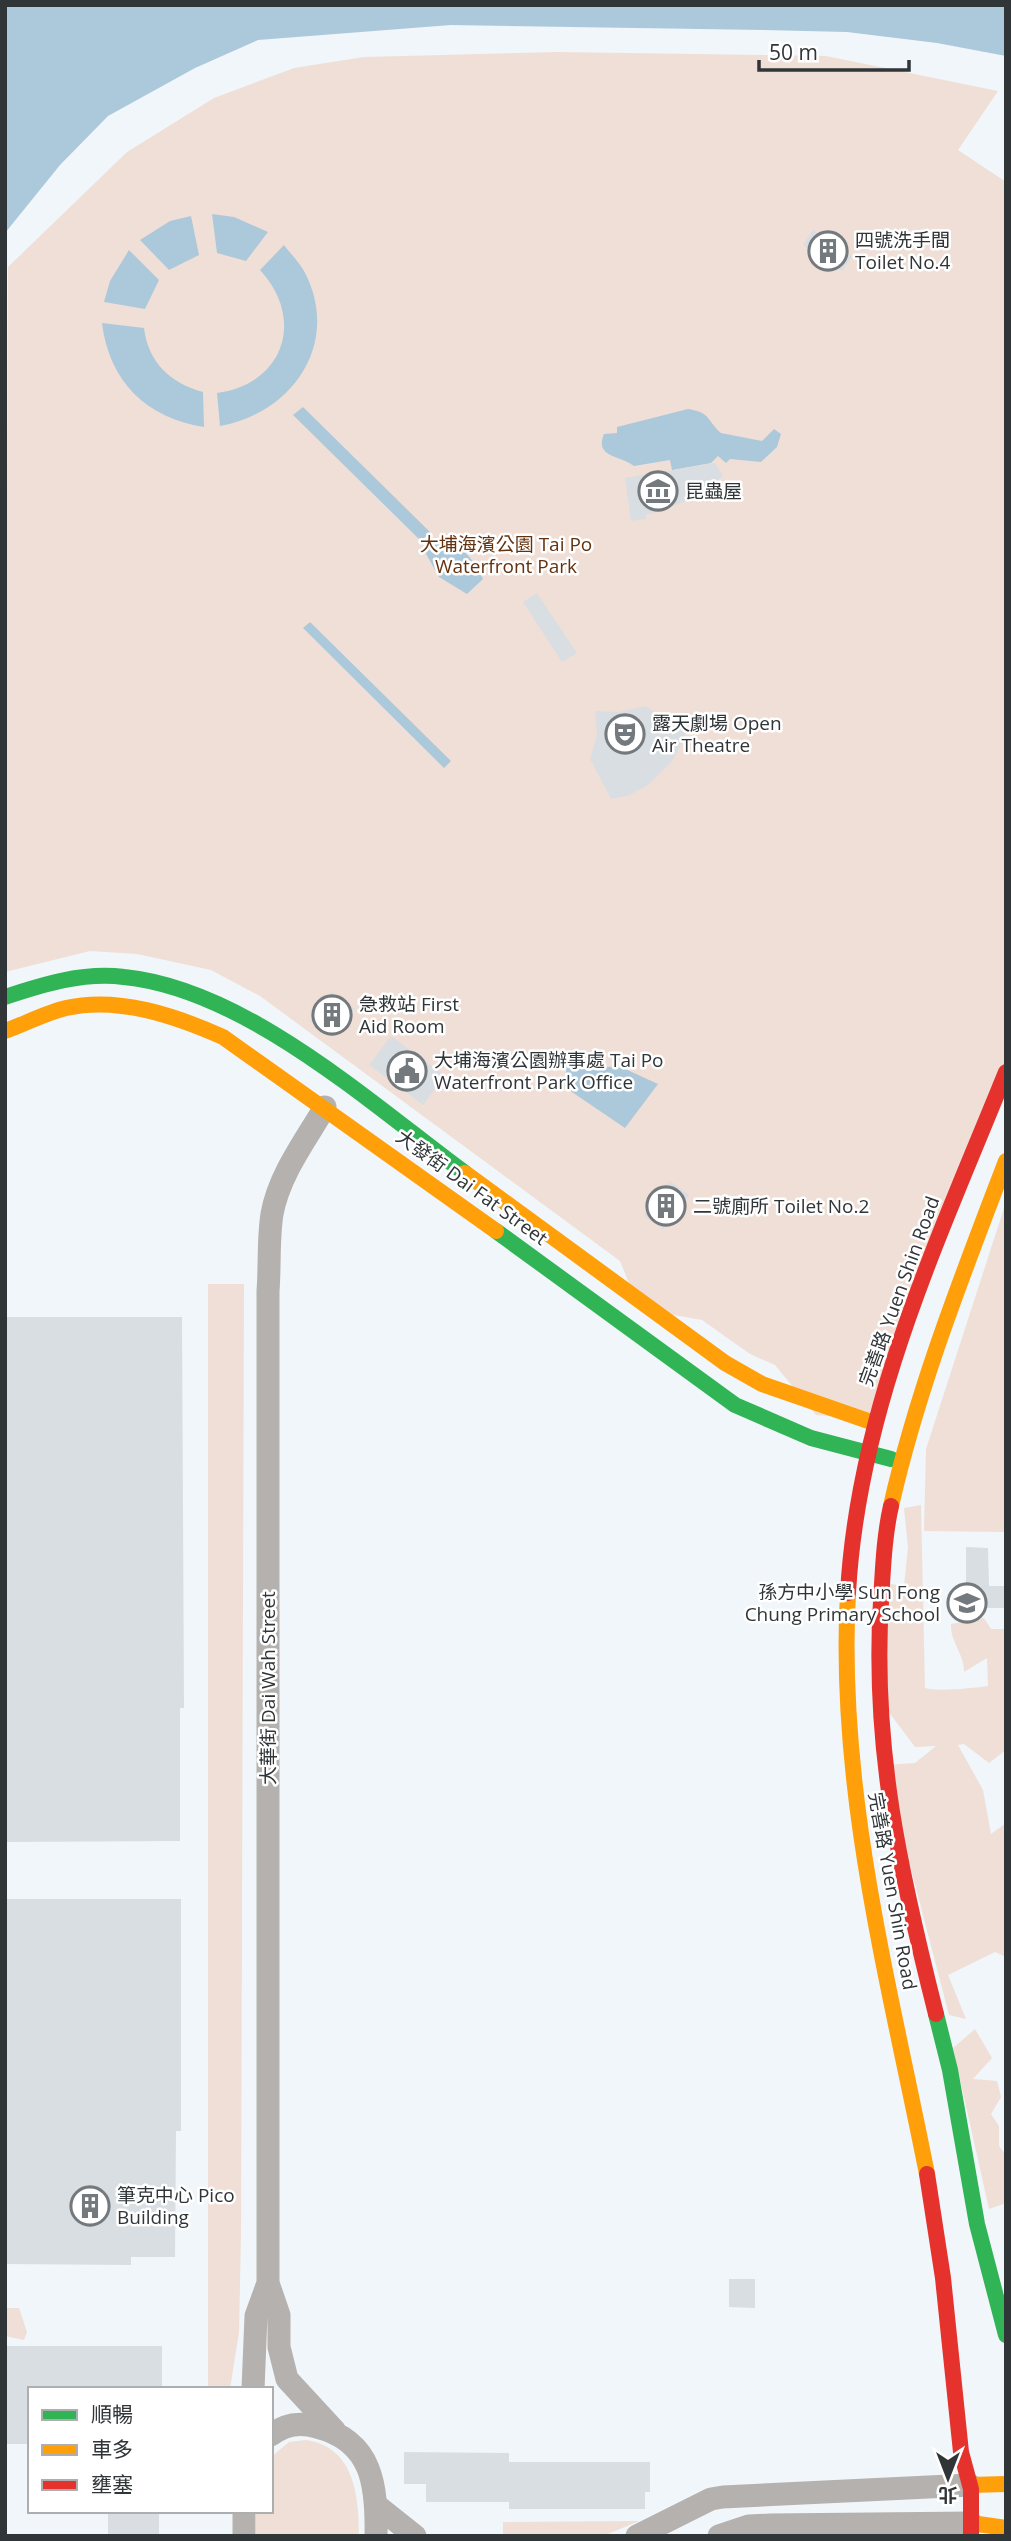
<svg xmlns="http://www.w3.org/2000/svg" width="1011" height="2541" font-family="'Open Sans','Noto Sans TC',sans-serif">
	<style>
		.green { fill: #f0dfd6 }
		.water { fill: #acc8db }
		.building { fill: #d9dee2 }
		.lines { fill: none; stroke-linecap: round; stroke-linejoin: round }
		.street { stroke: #b5b1ae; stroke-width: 23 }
		.fast { stroke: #30b455; stroke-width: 16 }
		.slow { stroke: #ff9f0a; stroke-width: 16 }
		.jam { stroke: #e5322d; stroke-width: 16 }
		.labels { text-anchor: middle; stroke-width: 5; stroke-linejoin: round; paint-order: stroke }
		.poi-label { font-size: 19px; fill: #303538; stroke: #fff; text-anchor: start }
		.park-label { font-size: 19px; fill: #64320f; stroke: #fff }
		.street-label { font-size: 19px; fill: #303538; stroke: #fff }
	</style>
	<rect width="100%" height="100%" fill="#f0f6fa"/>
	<path class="green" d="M557,52L826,56L998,91L958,150L1006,182V1072L877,1420L816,1415L775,1365L750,1354L702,1320L668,1314L632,1291L620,1261L260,996L211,970L137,954L90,951L5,972L8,267L127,152L214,98L294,68L364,57Z
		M1006,1202V1532L924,1531L926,1449Z
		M208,1284H244L241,2234L239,2332L230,2389H208Z
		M921,1505L925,1688C936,1692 974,1688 988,1686L987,1658L964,1672C965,1655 950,1642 951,1624L984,1618L991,1629H1006V1750L989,1763L964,1744L958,1745L983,1790L991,1834L1006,1823V1957L995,1952L948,1975L966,2019L949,2015L884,1765L915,1763L936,1746L915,1747L885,1707L884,1583L904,1586L908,1547L904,1508Z
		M975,2029L992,2058L973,2079L997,2081L1001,2097L991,2114L999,2126V2146L1006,2155V2203L989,2209L953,2048Z
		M5,2308H19L27,2332L24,2340L5,2336Z
		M306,2440C354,2447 359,2495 359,2536H256V2511H271V2457L289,2442Z
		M639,2521L603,2536H503V2522Z"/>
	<path class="water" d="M5,5H1006V56L937,43L847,32L764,30L451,25L258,40L195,68L108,116L60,165L5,233Z
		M212,214L234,217L268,232L246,261L217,253Z
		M191,216L199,255L169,270L140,240L170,221Z
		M284,245C290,253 299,262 304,271C342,342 293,413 220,426L217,393C285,384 305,318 260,270Z
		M129,250L159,280L145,309L104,302L110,281Z
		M102,323L144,328C148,362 170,383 203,392L204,427C146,418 109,381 102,323Z
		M303,407L430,532L421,541L293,415Z
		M688,409C712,413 706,420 721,433L762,441L774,429L781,434L777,447L761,462L730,459L726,463L718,456L711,463L672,470L670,460L634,466C621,455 594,458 604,434L617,433V427Z
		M441,537C462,547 473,557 483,579L467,594L439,577L425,552Z
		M310,622L451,761L444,768L303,628Z
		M565,1063L623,1068L658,1084L625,1128L569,1090Z"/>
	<path class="building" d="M813,230L852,257L842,271L803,245Z
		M715,463L723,476L712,485L684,502L646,515V519L631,521L625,478Z
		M537,593L577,653L562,662L523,602Z
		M645,706L665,719L687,727L682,743L672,761L647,786L627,796L611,799L590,759L597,735L595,711L620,712Z
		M332,992L354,1009L333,1037L310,1021Z
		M391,1036L445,1076L423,1105L369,1065Z
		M670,1181L689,1195L663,1229L644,1215Z
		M5,1317H182L184,1708H180V1841L5,1842Z
		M966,1547L988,1548L989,1586H1006V1608H966Z
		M5,1899H181V2131H176L175,2257H131V2265L5,2264Z
		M729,2279H755V2308L729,2307Z
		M5,2346H162V2389H30V2444H5Z
		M404,2452L509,2453V2462H650V2492H645V2509H509V2502H426V2484H404Z
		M108,2511H159V2536H108Z"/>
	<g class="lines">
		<path class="street" d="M325,1107C305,1141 279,1175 272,1214C268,1239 270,1266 268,1291V2283L279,2315V2347L287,2379L335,2431
			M253,2389L256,2316L268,2283
			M271,2435C285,2424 301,2422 317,2427C373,2441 377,2486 376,2536
			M376,2505L415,2536
			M244,2511V2536
			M637,2536L711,2499L723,2497L970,2485
			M719,2536L749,2526L771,2525L971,2523"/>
		<path class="fast" d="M5,997C44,984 83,972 124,977C245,989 370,1103 465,1173
			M496,1231L735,1405L811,1438L891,1459
			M936,2014L950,2070L977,2224L1006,2335"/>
		<path class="slow" d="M5,1031C25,1024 45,1013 66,1008C118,996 176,1016 223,1037L496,1231
			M465,1173L725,1363L762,1384L874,1423
			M891,1506C918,1387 963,1274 1006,1161
			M848,1593C837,1790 889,1982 927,2174
			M970,2485L1006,2484
			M971,2523L1006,2528"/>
		<path class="jam" d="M891,1506C884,1537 883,1569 881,1601C872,1748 900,1872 936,2014
			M848,1593C858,1409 938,1240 1006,1072
			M927,2174L943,2278L961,2452L971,2489V2536"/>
	</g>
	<defs>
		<g id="building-ring" transform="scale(2.0125)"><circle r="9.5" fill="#fff" stroke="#73797c" stroke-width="1.5"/><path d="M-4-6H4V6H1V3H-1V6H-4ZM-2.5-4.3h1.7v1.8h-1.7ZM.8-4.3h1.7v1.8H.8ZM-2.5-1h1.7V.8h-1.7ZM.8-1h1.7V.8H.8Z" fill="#73797c"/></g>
		<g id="museum-ring" transform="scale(2.0125)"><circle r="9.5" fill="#fff" stroke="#73797c" stroke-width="1.5"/><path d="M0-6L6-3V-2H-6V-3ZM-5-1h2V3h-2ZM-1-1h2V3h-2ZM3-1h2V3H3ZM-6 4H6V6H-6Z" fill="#73797c"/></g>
		<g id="theatre-ring" transform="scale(2.0125)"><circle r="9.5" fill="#fff" stroke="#73797c" stroke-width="1.5"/><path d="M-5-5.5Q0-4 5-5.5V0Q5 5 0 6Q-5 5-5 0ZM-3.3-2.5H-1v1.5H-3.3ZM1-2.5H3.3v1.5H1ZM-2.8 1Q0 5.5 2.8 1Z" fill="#73797c"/></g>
		<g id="civic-ring" transform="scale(2.0125)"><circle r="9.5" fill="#fff" stroke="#73797c" stroke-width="1.5"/><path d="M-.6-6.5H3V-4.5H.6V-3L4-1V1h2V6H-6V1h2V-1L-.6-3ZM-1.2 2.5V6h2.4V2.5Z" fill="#73797c"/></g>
		<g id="school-ring" transform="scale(2.0125)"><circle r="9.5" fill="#fff" stroke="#73797c" stroke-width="1.5"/><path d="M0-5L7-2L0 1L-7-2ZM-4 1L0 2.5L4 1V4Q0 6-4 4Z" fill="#73797c"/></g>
	</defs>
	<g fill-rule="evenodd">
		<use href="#building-ring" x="828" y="251"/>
		<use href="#museum-ring" x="658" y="491"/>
		<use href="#theatre-ring" x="625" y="734"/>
		<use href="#building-ring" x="332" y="1015"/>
		<use href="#civic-ring" x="407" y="1071"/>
		<use href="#building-ring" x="666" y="1206"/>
		<use href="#school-ring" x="967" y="1603"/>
		<use href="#building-ring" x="90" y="2206"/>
	</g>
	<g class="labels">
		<g class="poi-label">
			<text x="855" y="247">四號洗手間<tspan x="855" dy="22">Toilet No.4</tspan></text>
			<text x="685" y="498">昆蟲屋</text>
			<text x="652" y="730">露天劇場 Open<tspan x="652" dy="22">Air Theatre</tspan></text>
			<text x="359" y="1011">急救站 First<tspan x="359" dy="22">Aid Room</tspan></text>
			<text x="434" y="1067">大埔海濱公園辦事處 Tai Po<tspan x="434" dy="22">Waterfront Park Office</tspan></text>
			<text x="693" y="1213">二號廁所 Toilet No.2</text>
			<text x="940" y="1599" text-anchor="end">孫方中小學 Sun Fong<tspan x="940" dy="22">Chung Primary School</tspan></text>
			<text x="117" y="2202">筆克中心 Pico<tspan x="117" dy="22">Building</tspan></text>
		</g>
		<g class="park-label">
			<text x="506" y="551">大埔海濱公園 Tai Po<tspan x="506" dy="22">Waterfront Park</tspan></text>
		</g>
		<g class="street-label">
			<text transform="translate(472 1187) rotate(36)" y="7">大發街 Dai Fat Street</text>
			<text transform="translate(899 1291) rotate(-70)" y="7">完善路 Yuen Shin Road</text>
			<text transform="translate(268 1688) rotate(-90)" y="7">大華街 Dai Wah Street</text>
			<text transform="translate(893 1891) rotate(80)" y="7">完善路 Yuen Shin Road</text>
		</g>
	</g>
	<rect width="1011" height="2541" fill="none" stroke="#303538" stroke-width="14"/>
	<rect x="28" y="2387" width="245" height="126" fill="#ffffff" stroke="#acaeaf" stroke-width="2"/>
	<rect x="42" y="2410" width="35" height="10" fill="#30b455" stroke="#acaeaf" stroke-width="2"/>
	<text x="91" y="2422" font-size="21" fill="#303538">順暢</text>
	<rect x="42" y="2445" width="35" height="10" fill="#ff9f0a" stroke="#acaeaf" stroke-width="2"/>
	<text x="91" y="2457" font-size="21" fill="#303538">車多</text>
	<rect x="42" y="2480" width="35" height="10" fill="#e5322d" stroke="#acaeaf" stroke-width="2"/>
	<text x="91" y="2492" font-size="21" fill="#303538">壅塞</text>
	<g transform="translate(948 2478) rotate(180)" stroke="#ffffff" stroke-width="5" paint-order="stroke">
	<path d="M0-5L12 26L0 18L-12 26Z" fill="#303538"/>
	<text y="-10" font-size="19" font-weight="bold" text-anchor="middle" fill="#303538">北</text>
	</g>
	<path d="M759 60v10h150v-10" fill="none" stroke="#303538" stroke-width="3.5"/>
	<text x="769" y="60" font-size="21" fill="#303538" stroke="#ffffff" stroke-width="5" paint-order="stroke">50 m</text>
</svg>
